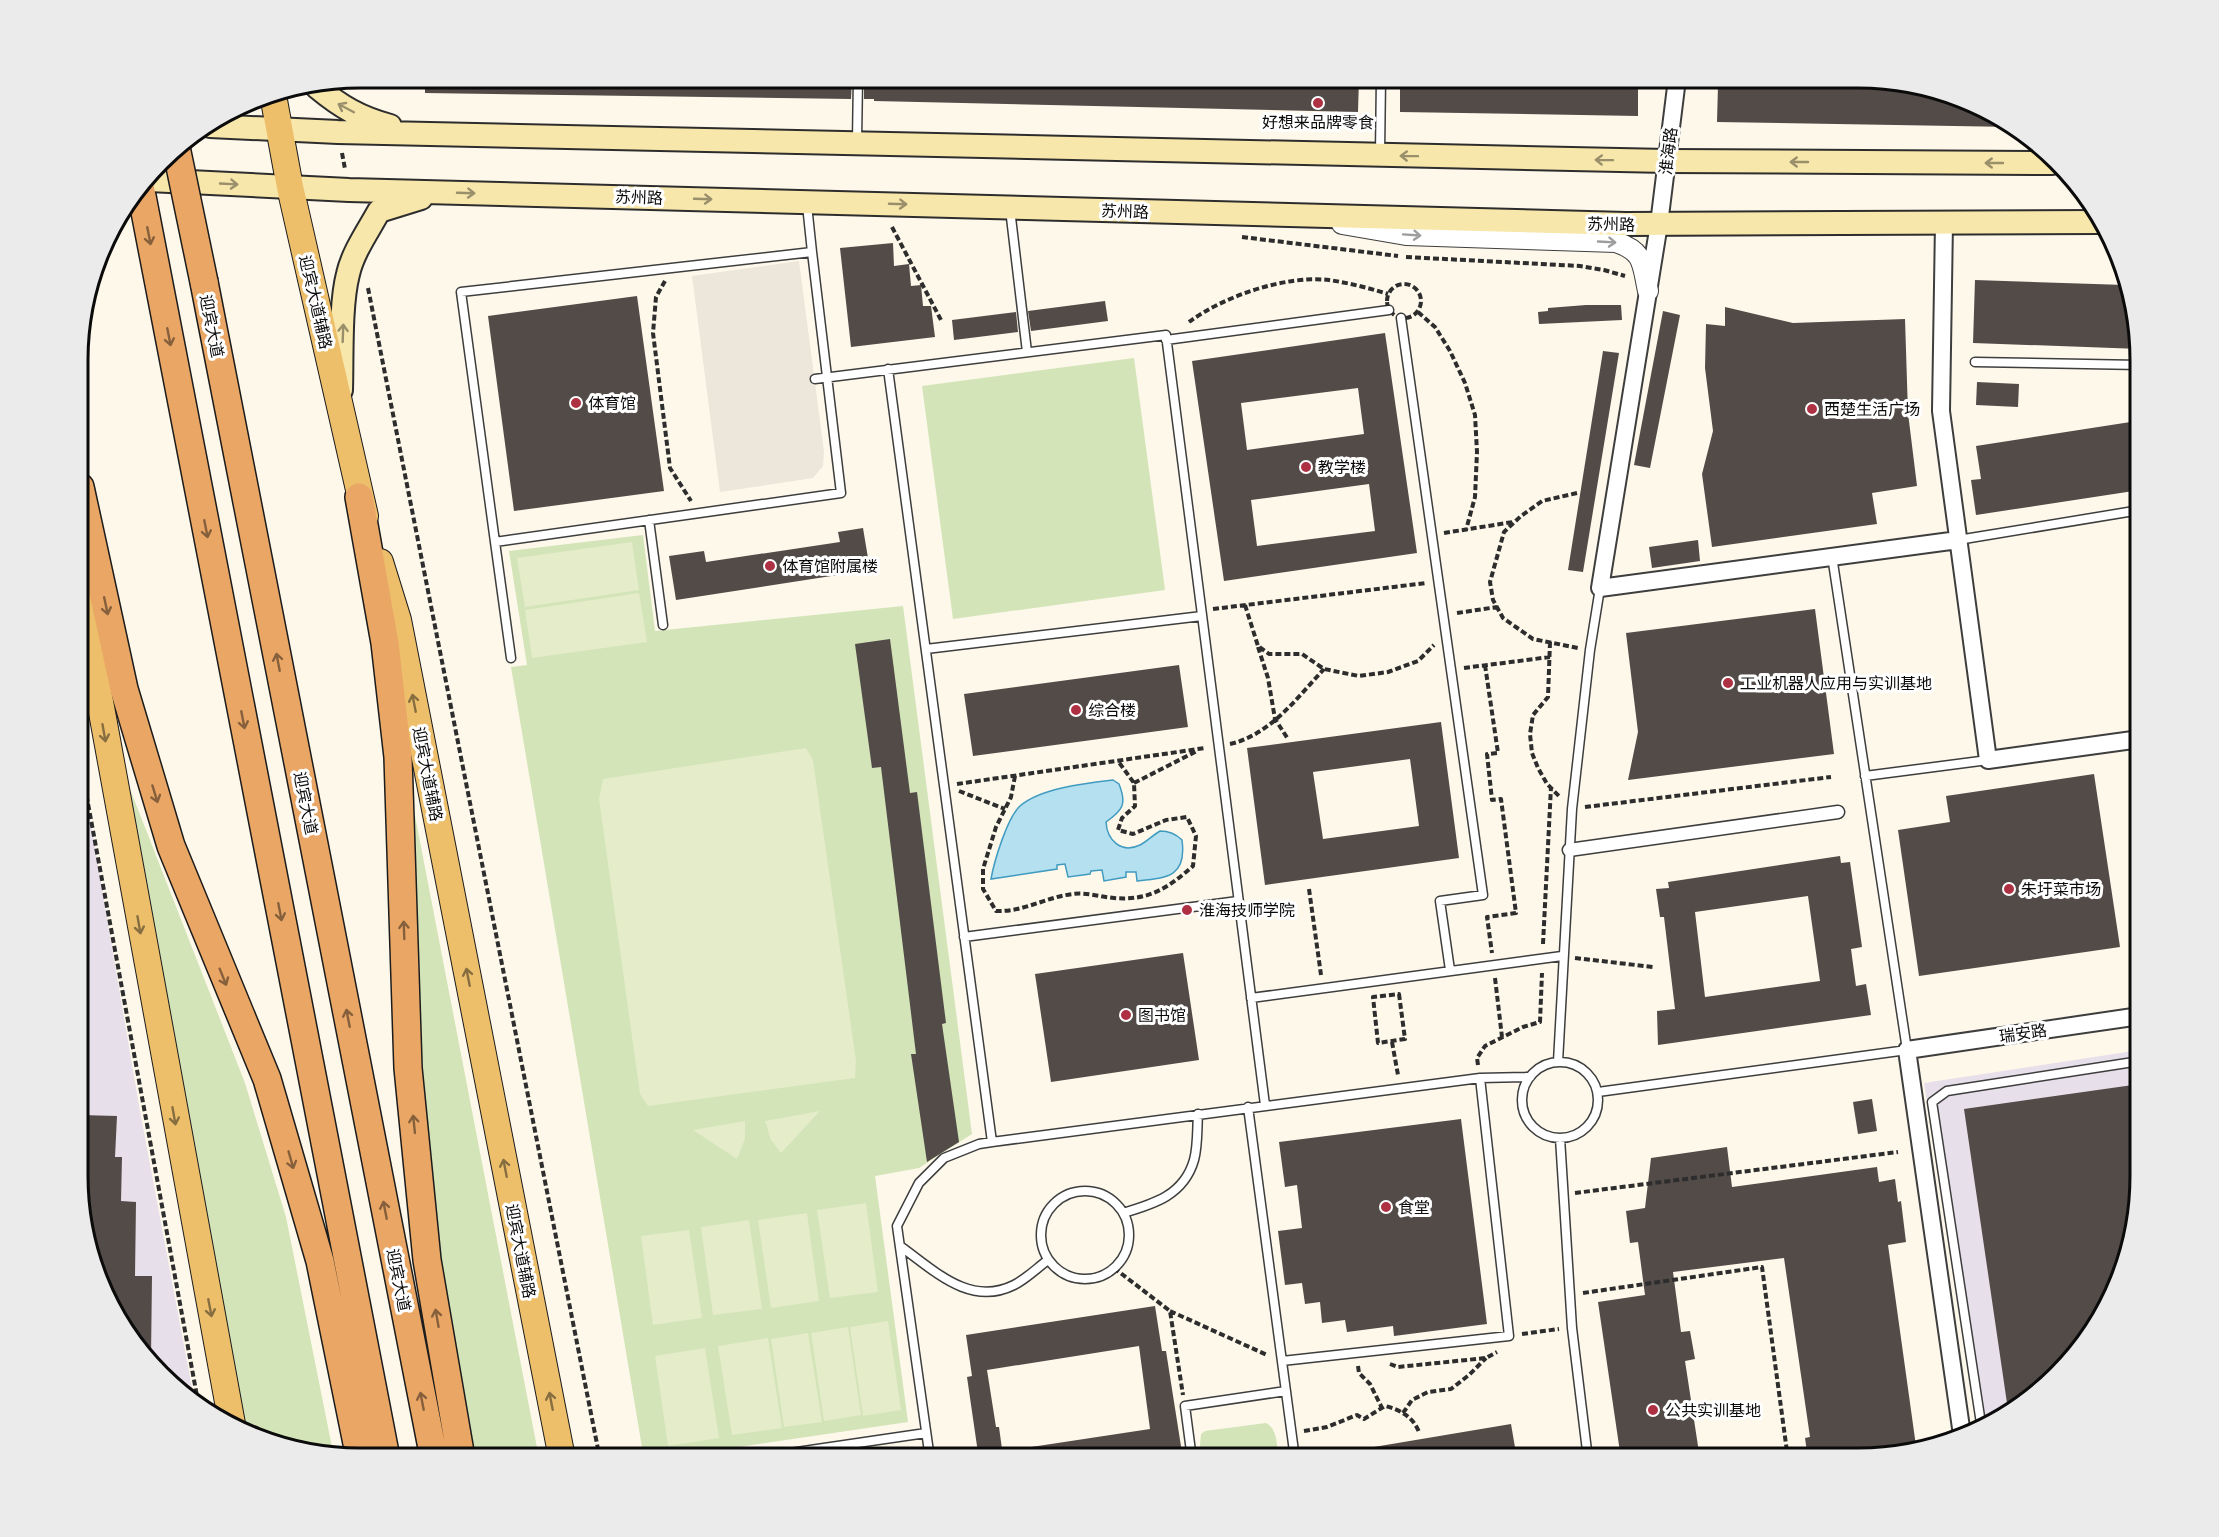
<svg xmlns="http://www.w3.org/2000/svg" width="2219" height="1537" font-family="'Source Serif 4','Noto Sans SC',serif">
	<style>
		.industrial { fill: #e7dfe9 }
		.green { fill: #d3e4b8 }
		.pitch { fill: #e4ecc9 }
		.plaza { fill: #ece6db }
		.water { fill: #b4e0f0; stroke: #419bc1; stroke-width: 1.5 }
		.building { fill: #524b48; fill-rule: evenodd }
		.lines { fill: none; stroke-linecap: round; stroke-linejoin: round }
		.service-casing { stroke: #3e3e3e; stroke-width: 11 }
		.pedestrian-casing { stroke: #3e3e3e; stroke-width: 15 }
		.minor-casing { stroke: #3e3e3e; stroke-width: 20 }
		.tertiary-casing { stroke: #3e3e3e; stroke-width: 22 }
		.secondary-casing { stroke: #2d2d2d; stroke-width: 26 }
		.primary-casing { stroke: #1c1c1c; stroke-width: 28 }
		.trunk-casing { stroke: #1c1c1c; stroke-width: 30 }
		.path { stroke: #2d2d2d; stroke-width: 4; stroke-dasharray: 6 3; stroke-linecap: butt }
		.service { stroke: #fff; stroke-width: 8 }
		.pedestrian { stroke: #fff; stroke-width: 12 }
		.minor { stroke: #fff; stroke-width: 16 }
		.tertiary { stroke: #fff; stroke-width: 20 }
		.secondary { stroke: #f8e7ab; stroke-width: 22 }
		.primary { stroke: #edbf6b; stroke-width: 26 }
		.trunk { stroke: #eaa664; stroke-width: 27 }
		.trunk-bridge-casing { stroke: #1c1c1c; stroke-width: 30; stroke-linecap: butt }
		.trunk-bridge { stroke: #eaa664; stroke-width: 27 }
		.oneway { stroke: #998f6b }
		.oneway2 { stroke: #9d9d9d }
		.oneway3 { stroke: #86603c }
		.oneway4 { stroke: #876e40 }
		.poi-dot { fill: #ae3043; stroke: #fff; stroke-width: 2 }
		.labels { text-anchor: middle; stroke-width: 6; stroke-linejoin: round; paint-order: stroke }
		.poi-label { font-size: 16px; fill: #0b0b0b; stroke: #fff; text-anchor: start }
		.street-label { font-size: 16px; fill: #0b0b0b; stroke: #fff }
		.rim { fill: none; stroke: #0b0b0b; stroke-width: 3 }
	</style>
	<rect width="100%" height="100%" fill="#fdf8ea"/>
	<path class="industrial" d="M80,761L140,1111L195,1404L189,1401L116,1317L80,1213Z
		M2140,1050V1195L2126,1268L2083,1348L1984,1430L1979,1431L1924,1083Z"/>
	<path class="green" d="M1134,358L1165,590L953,619L922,386Z
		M643,535L655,631L903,606L972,1134L919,1168L875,1176L908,1422L656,1459H644L511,667L527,665L509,551Z
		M130,789L245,1083L286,1217L334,1457L269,1444L243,1430L132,830Z
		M411,795L539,1458H465L418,1116Z
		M1266,1423C1278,1429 1277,1447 1278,1459H1202L1200,1445L1201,1434L1205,1431Z"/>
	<path class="pitch" d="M632,542L639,590L525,607L517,558Z
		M639,593L647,642L532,658L525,610Z
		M806,748L813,760L856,1061L855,1078L648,1106L640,1094L599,799L603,779Z
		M820,1111L781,1153L771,1140L765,1121Z
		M745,1121V1139L737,1159L693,1130Z
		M866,1203L878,1292L830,1298L817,1210Z
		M807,1213L819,1301L771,1308L758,1220Z
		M749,1220L762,1309L713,1315L701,1227Z
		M689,1230L702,1318L653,1325L641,1236Z
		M888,1321L901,1410L863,1416L850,1327Z
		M848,1327L861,1415L824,1421L811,1333Z
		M808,1333L822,1422L784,1427L771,1339Z
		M768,1338L782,1428L732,1435L718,1346Z
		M705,1348L719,1438L668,1446L655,1356Z"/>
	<path class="plaza" d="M799,261L824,452L823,466L813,478L720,492L692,276Z"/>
	<path class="water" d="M1113,780L1119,784C1127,804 1123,810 1106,822C1107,840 1121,854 1140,845C1146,842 1153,835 1160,831C1168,831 1176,834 1182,840C1187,877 1167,878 1137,881L1136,872H1126V877L1104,881L1102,870L1091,871L1090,874L1068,877L1065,864L1057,865V869L991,879C994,862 1007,818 1020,806C1040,788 1087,783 1113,780Z"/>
	<path class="building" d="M425,78H852L851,99L425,93Z
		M864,78H1359L1358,112L874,101V99H864Z
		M1400,78L1638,80V116L1400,112Z
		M1718,85L1930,89L1950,93L2013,127L1717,122Z
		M893,243L894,266L909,264L911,286L921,285L923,306H931L935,337L851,347L840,248Z
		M1975,280L2125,285L2140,349L1973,343Z
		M637,296L664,491L514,511L488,316Z
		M1105,301L1108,321L1031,331L1028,311Z
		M1586,305H1621L1622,320L1539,324L1538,312L1548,311V308Z
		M1725,307L1793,323L1905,319L1908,413L1917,486L1872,493L1877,524L1712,547L1702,474L1713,431L1705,368L1706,324L1725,326Z
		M1663,311L1680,315L1650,468L1634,465Z
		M1016,312L1018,332L954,340L952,320Z
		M1385,333L1417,553L1224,581L1192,361ZM1358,388L1364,434L1247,450L1241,403ZM1369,484L1375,531L1257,546L1251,500Z
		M1603,351L1619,353L1583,572L1568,570Z
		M1977,382L2019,384L2018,407L1976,405Z
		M2137,421L2140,445V490L1976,515L1971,480L1981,479L1976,446Z
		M863,528L870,570L676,600L669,556L704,551L706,562L840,542L838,532Z
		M1698,540L1700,561L1652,568L1649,547Z
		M1815,609L1834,754L1628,780L1638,732L1626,633Z
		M890,639L910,793L917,792L946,1023L942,1024L959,1142L927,1162L911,1054H916L881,767L872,768L855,644Z
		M1179,665L1188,727L973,756L964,694Z
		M1441,722L1459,858L1265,885L1247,748ZM1410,759L1419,826L1323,839L1313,772Z
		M2094,774L2120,947L1919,976L1898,830L1950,822L1946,796Z
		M1840,856L1841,863L1850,862L1862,947L1851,949L1856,986L1866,984L1871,1015L1658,1045L1657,1011L1675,1009L1664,917H1660L1656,889L1669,888L1668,882ZM1808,896L1820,981L1705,997L1695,912Z
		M1183,953L1199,1060L1051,1082L1035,974Z
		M2140,1084V1195L2126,1268L2083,1348L2008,1410L1964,1109Z
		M1872,1099L1877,1131L1858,1134L1853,1102Z
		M80,1115L117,1116L115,1157H122L121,1201L136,1202L135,1276H152L151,1357L116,1317L80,1213Z
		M1461,1119L1487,1324L1394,1336L1393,1326L1347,1332L1345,1320L1322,1323L1320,1302L1305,1304L1302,1283L1285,1285L1278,1231L1302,1228L1297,1185L1285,1187L1279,1142Z
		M1727,1147L1732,1187L1877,1167L1879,1182L1895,1179L1898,1202L1901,1201L1906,1242L1888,1245L1916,1446L1859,1459H1808L1805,1438L1810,1437L1784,1258L1673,1272L1681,1332L1690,1331L1695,1359L1685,1361L1700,1459H1621L1598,1302L1645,1295L1638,1242L1630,1243L1626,1211L1645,1208L1651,1158Z
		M1155,1306L1162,1351H1166L1183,1459H1019L1018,1449L1150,1429L1139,1346L987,1370L996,1427H999L1002,1449L978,1453L967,1377L972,1376L966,1335Z
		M1511,1424L1517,1459H1357L1356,1450Z"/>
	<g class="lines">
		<g class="service-casing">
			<path id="service" d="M857,141L858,78
				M1380,153L1381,78
				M807,205L812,252
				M1010,209L1027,352
				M812,252L841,493L495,542L461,292Z
				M1401,318L1483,895L1440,901L1450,970
				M1166,340L1389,310
				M1975,362L2140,365
				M888,369L992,1142
				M815,379L1166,335L1265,1105
				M649,520L663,625
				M1958,540L2140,510
				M495,542L511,658
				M926,649L1202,616
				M1865,776L1988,760
				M964,937L1238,901
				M1251,998L1562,956
				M1522 1100a38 38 0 1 1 76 0a38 38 0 1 1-76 0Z
				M1558,1062L1572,809L1590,650L1600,588
				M1598,1092L1907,1050L1832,556
				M1248,1107L1295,1459
				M1560,1138L1572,1328L1588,1459
				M1041 1235a44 44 0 1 1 88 0a44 44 0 1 1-88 0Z
				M1123,1213C1154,1204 1184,1195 1194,1160C1198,1146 1197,1128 1198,1114
				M900,1246C935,1271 970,1307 1014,1285C1026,1279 1037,1268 1048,1260
				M1282,1361L1509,1336L1480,1078
				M1982,1430L1932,1102L1947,1091L2140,1061
				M748,1459L926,1433
				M930,1459L897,1226L919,1183L944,1158L979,1144L992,1142L1480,1078L1530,1077
				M1192,1459L1185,1406L1286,1391"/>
		</g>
		<g class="pedestrian-casing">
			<path id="pedestrian" d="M1569,850L1838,812"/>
		</g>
		<g class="minor-casing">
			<path id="minor" d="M1677,79L1659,224L1600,588L1958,540
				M1944,223L1941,411L1988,760L2140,739
				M1962,1435L1907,1050L2140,1016"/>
		</g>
		<g class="tertiary-casing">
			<path id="tertiary" d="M1342,224L1406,235L1616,242C1645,252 1642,264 1648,291"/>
		</g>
		<g class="secondary-casing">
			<path id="secondary" d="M317,87C341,107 360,118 390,126
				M210,126L338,132L1667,161L2052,163
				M149,180L349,190L1626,224L2101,222
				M341,390C342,356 340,305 348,274C353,252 368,231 379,211L421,198"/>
		</g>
		<g class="primary-casing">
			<path id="primary" d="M273,95L290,187L365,516
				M380,562L398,620L562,1458
				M80,592L232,1424"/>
		</g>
		<g class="trunk-casing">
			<path id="trunk" d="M141,191L386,1458
				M204,282L434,1458
				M80,487L124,689L171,846L267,1079L320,1261L360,1458
				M359,497L385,643L398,757L408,1068L427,1260L461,1458"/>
		</g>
		<path class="path" d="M342,153L345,169
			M892,227L941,320
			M1242,237L1398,256
			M1406,257L1580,266L1604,270L1625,276
			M665,281L656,297L653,333L670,468L691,501
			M1387 301a17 17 0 1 1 34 0a17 17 0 1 1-34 0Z
			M368,288L600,1459
			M1418,312L1435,327L1450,351L1465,383L1475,415L1477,452L1475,497L1466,530
			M1189,322C1224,296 1286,275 1329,280C1349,283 1369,288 1388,294
			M1577,493L1542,501L1521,516L1504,532L1490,582L1493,600L1503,618L1533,639L1578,648
			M1444,533L1513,522
			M1245,605L1258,646L1269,654H1302L1324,669L1359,676L1388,672L1418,661L1434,645
			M1213,609L1426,583
			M1457,613L1497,607
			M1550,642L1548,697L1533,715L1530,734L1532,753L1538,768L1547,784L1559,796
			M1258,647L1268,678L1275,719L1288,739
			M1485,665L1498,753L1487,754L1492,800L1501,799L1516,913L1487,917L1492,953
			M1464,668L1550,657
			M1230,744C1270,735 1297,698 1324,669
			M80,760L199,1407
			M1015,776L1011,797L996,827L983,869V889L996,911C1024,912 1046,897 1073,894C1086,892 1101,897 1114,898C1149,901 1168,888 1193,866L1196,836L1187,817L1166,820L1133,834L1118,830L1122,818L1135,806L1134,783L1118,761
			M1134,783L1197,751
			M957,784L1205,748
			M959,791L1005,809
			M1585,807L1831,777
			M1309,889L1321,975
			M1543,944L1551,787
			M1575,958L1653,967
			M1495,978L1502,1037
			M1399,994L1405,1039L1378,1043L1373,997Z
			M1392,1042L1398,1075
			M1478,1065L1477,1058L1485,1046L1523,1027L1540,1022L1542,973
			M1575,1193L1898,1152
			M1114,1268L1170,1311L1183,1395
			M1583,1293L1762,1267L1788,1459
			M1170,1311L1267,1355
			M1522,1334L1559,1329
			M1390,1364L1398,1367L1486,1358L1497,1352
			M1358,1366L1359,1373L1370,1384L1382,1408
			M1403,1413L1412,1400L1428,1392L1451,1389L1469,1375L1486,1358
			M1304,1431L1327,1427L1357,1415L1364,1419L1385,1406C1401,1410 1413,1417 1419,1432"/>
		<use href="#service" class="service"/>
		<use href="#pedestrian" class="pedestrian"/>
		<use href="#minor" class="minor"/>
		<use href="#tertiary" class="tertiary"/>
		<use href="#secondary" class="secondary"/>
		<use href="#primary" class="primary"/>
		<use href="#trunk" class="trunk"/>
		<g class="trunk-bridge-casing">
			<path id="trunk-bridge" d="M176,147L204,282"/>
		</g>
		<use href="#trunk-bridge" class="trunk-bridge"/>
	</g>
	<defs><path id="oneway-shaft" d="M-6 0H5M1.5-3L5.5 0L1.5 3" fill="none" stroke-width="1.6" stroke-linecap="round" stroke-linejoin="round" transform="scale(1.5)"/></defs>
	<g class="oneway">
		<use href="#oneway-shaft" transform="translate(346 108) rotate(-152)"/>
		<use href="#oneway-shaft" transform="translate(1409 156) rotate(-179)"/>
		<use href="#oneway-shaft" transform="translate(1604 160) rotate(-179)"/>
		<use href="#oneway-shaft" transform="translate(1799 162) rotate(-180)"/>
		<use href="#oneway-shaft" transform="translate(1994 163) rotate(-180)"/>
		<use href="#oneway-shaft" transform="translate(229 184) rotate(3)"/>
		<use href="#oneway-shaft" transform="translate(466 193) rotate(2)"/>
		<use href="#oneway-shaft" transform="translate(703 199) rotate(2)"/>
		<use href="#oneway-shaft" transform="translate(898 204) rotate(2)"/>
		<use href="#oneway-shaft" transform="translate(343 333) rotate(-88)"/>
	</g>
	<g class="oneway2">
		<use href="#oneway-shaft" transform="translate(1412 235) rotate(4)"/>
		<use href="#oneway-shaft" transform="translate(1607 242) rotate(3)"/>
	</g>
	<g class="oneway3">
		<use href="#oneway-shaft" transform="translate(149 236) rotate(79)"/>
		<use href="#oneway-shaft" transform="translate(169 337) rotate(79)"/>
		<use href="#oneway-shaft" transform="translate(206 529) rotate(79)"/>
		<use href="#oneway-shaft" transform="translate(106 606) rotate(78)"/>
		<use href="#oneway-shaft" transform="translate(278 662) rotate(-101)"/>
		<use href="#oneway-shaft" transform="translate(243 720) rotate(79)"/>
		<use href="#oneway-shaft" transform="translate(155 794) rotate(73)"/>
		<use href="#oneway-shaft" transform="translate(280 912) rotate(79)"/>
		<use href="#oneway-shaft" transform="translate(404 930) rotate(-92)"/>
		<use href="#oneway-shaft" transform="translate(223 977) rotate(68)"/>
		<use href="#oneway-shaft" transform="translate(348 1018) rotate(-101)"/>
		<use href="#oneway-shaft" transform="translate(414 1124) rotate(-96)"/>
		<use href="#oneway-shaft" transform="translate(291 1160) rotate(74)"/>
		<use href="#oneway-shaft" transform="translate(385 1210) rotate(-101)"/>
		<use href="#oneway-shaft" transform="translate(437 1318) rotate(-100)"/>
		<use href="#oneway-shaft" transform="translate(422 1401) rotate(-101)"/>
	</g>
	<g class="oneway4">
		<use href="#oneway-shaft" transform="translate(414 703) rotate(-101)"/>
		<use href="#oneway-shaft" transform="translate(104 733) rotate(80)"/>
		<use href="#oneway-shaft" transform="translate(139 925) rotate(80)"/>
		<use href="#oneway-shaft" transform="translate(468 977) rotate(-101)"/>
		<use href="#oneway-shaft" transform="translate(174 1116) rotate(80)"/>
		<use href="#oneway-shaft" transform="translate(505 1168) rotate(-101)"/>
		<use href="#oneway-shaft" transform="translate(210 1308) rotate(79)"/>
		<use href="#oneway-shaft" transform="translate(551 1401) rotate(-101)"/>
	</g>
	<g class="poi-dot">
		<circle cx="1318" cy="103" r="6"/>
		<circle cx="576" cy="403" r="6"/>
		<circle cx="1812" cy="409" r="6"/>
		<circle cx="1306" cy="467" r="6"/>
		<circle cx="770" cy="566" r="6"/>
		<circle cx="1728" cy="683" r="6"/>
		<circle cx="1076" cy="710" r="6"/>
		<circle cx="2009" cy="889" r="6"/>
		<circle cx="1187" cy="910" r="6"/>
		<circle cx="1126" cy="1015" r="6"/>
		<circle cx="1386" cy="1207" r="6"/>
		<circle cx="1653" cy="1410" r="6"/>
	</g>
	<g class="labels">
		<g class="poi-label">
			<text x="1318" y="128" text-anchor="middle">好想来品牌零食</text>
			<text x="588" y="409">体育馆</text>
			<text x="1824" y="415">西楚生活广场</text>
			<text x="1318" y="473">教学楼</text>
			<text x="782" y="572">体育馆附属楼</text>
			<text x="1740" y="689">工业机器人应用与实训基地</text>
			<text x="1088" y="716">综合楼</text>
			<text x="2021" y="895">朱圩菜市场</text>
			<text x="1199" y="916">淮海技师学院</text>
			<text x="1138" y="1021">图书馆</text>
			<text x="1398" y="1213">食堂</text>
			<text x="1665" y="1416">公共实训基地</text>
		</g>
		<g class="street-label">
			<text transform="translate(1668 151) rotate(-83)" y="6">淮海路</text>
			<text transform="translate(639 197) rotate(2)" y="6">苏州路</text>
			<text transform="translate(1125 211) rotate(2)" y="6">苏州路</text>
			<text transform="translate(1611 224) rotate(1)" y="6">苏州路</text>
			<text transform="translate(316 302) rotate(77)" y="6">迎宾大道辅路</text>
			<text transform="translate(212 326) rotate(79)" y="6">迎宾大道</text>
			<text transform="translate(428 774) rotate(79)" y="6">迎宾大道辅路</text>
			<text transform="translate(306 803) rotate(79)" y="6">迎宾大道</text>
			<text transform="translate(2023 1033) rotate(-8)" y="6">瑞安路</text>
			<text transform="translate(521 1251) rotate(79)" y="6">迎宾大道辅路</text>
			<text transform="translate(399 1280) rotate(79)" y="6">迎宾大道</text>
		</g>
	</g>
	<path d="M0 0H2219V1537H0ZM360 88H1858A272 272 0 0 1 2130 360V1176A272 272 0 0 1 1858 1448H360A272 272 0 0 1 88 1176V360A272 272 0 0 1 360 88Z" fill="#ebebeb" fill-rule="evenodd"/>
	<path class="rim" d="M360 88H1858A272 272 0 0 1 2130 360V1176A272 272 0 0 1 1858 1448H360A272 272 0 0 1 88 1176V360A272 272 0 0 1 360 88Z"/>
</svg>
